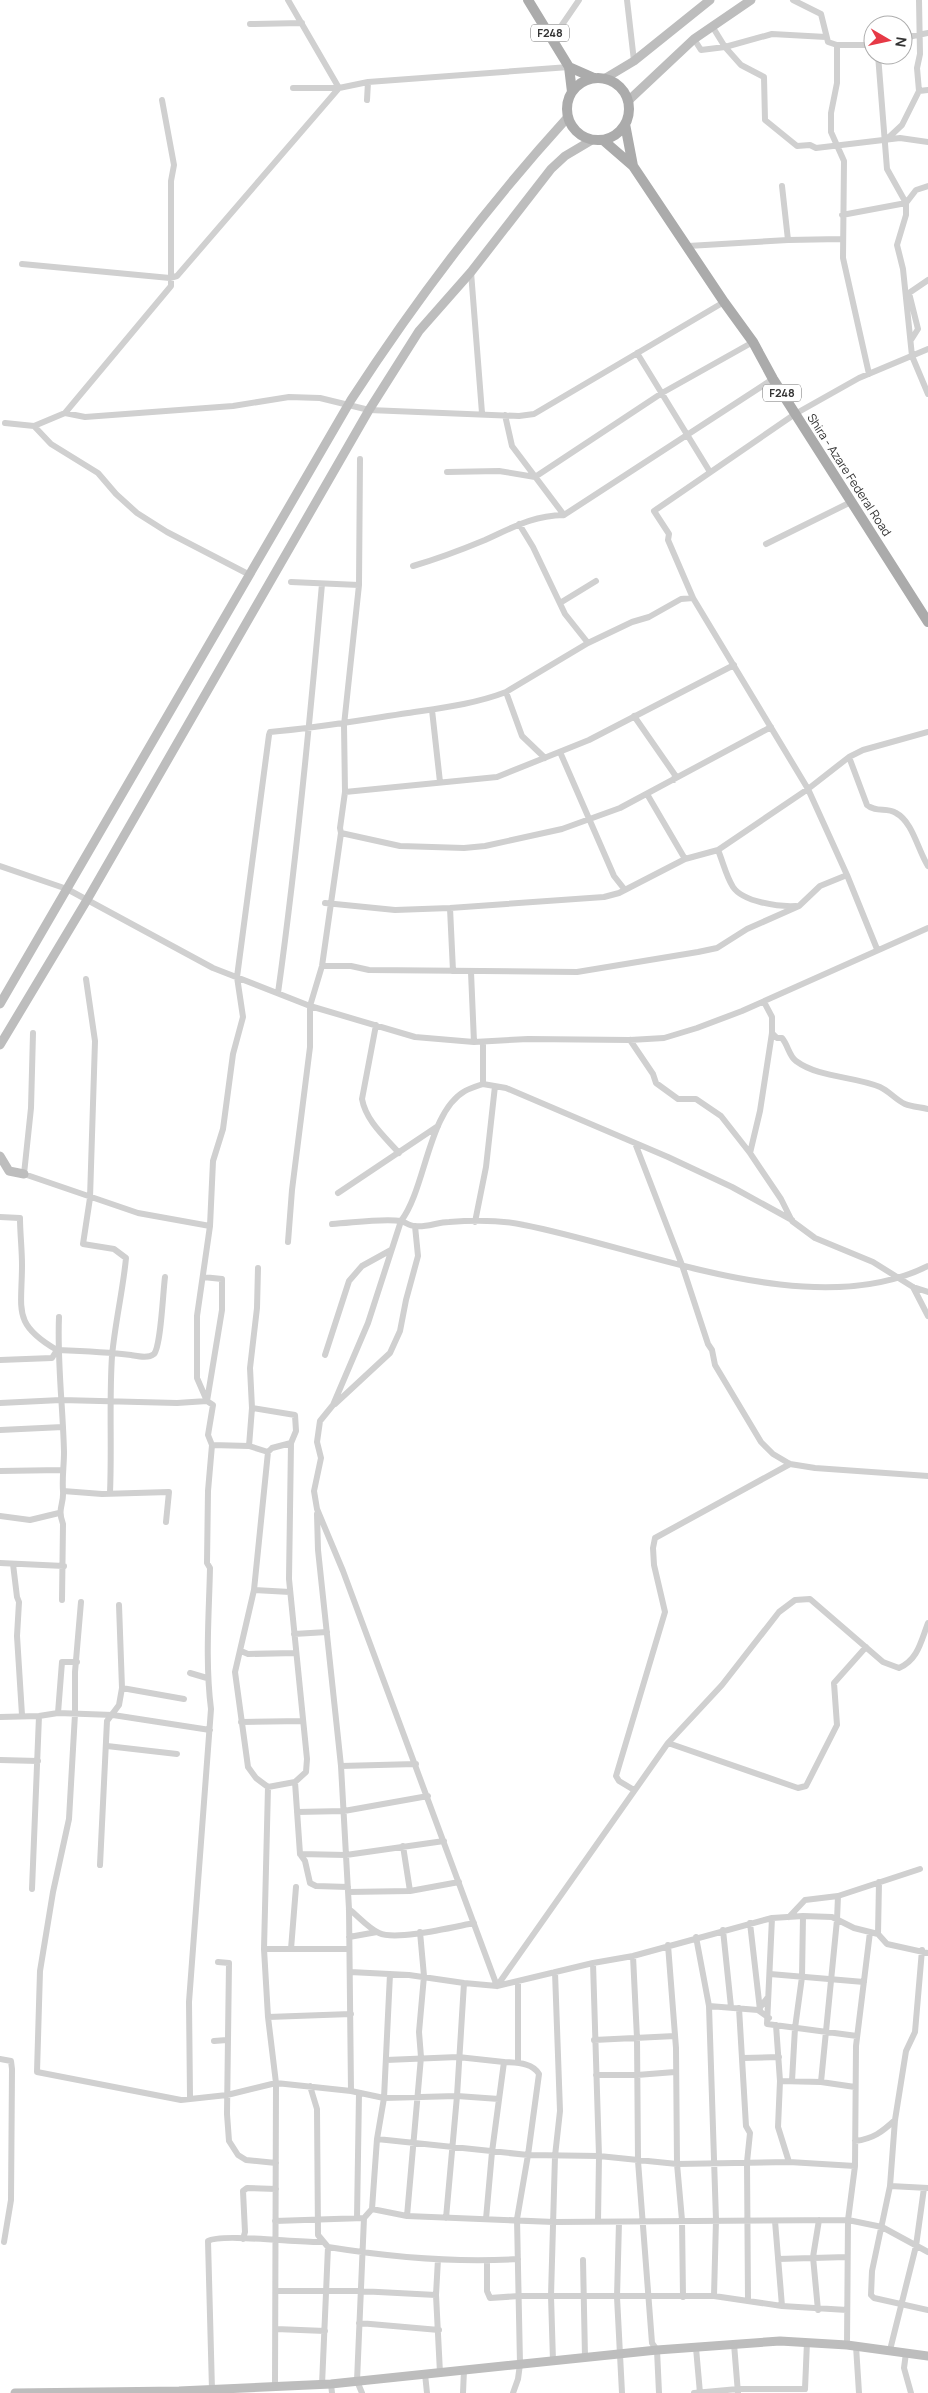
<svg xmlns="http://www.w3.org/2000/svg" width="928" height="2393" font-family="Manrope,sans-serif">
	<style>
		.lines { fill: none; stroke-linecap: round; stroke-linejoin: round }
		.street { stroke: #d0d0d0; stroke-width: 6 }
		.secondary { stroke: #bdbdbd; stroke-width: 9 }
		.primary { stroke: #ababab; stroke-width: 10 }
		.labels { text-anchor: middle; stroke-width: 5; stroke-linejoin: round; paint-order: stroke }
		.shield { fill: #fff; stroke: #707070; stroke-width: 1 }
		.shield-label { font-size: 11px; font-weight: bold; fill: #333 }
		.street-label { font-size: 12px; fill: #333; stroke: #fff }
	</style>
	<rect width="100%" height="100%" fill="#fff"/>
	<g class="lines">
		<path class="street" d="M288,0L339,88
			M627,0L634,61
			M793,0L821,14L828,42L837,45H873
			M919,0L920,54L917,68L919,91
			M250,24L302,23
			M712,26L725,47L741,65L764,77L765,120L797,146L810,145L816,148L900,138L928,142
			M553,38L579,0
			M903,38L928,33
			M694,39L701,50L725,47L772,34L826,37
			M837,45V83L831,113V132L844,161L843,258L869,374
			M878,55L887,169L906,203V215L897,245L903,269L912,356L928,394
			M293,88H339L368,82L569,67
			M367,100L368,82
			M886,140L902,125L919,91L928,90
			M782,186L788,240
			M842,215L906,203L916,190L928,186
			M688,246L788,240L841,239
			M22,264L170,278L177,276L339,88
			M471,272L482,413
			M911,340L918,329L909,293L928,280
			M637,353L710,472
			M65,413L171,286V181L174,165L162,100
			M505,415L512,446L564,515
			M5,423L34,426
			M447,472L499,471L535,477L662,393L753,342
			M519,524L533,547L565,614L588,643
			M766,544L851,502
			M413,566C437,559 461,550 485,540C514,527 531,516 564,515L773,379
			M250,575L167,532L137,513L116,494L98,473L51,444L34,426L65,413L85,417L233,406L289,397L320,398L369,410L519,416L534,414L724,302
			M291,582L359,585
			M560,603L596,581
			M506,692L522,736L545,758
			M432,710L440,782
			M634,716L675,775L674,780
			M560,752L614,876L625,890
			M849,757L867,805C876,813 887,807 896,813C913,822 918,851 928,866
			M345,792L497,777L589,740L734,665
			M647,794L685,859
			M341,833L400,846L464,848L485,846L562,829L620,808L771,727
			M718,850C723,862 726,876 733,887C743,902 779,907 796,906
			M0,866L67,889L213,968L310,1006L415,1037L474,1042L528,1039L630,1040L664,1038L697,1028L742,1011L928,928
			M325,903L395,910L450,908L604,897L619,893L685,859L718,850L808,789L849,757L863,750L928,732
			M450,908L453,971
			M877,949L847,875L808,789L693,598L668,540L669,534L654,511L795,414L859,378L928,349
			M322,966H351L369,970L577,972L698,952L717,948L747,929L799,906L820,886L847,875
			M471,972L474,1042
			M86,979L95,1041L90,1198L83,1244L114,1249L126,1258C123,1290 115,1323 112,1356C109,1402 112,1447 110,1493
			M278,993C297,857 310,721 322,584
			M376,1025L362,1099C366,1121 385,1137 399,1153
			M33,1033L31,1108L24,1174L138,1213L210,1226
			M772,1033L777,1038H782C788,1045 789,1056 796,1061C819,1078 854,1076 880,1087C889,1091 896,1100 905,1104C912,1107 921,1107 928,1109
			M630,1040L653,1074L656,1083L678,1099H696L721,1116L750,1153L781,1199L792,1221L815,1238L873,1262L913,1287L928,1292
			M483,1042V1084L506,1088L668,1157L732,1187L792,1220
			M483,1084C477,1086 470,1088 465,1091C428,1112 426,1188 401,1221L368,1323L333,1405L320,1421L317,1442L321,1458L314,1491L317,1509L343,1571L497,1986
			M635,1143L682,1265L708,1344L712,1350L715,1365L761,1442L773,1454L790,1464L815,1468L928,1476
			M750,1153L760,1111L772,1033V1017L764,1002
			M338,1193L438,1126
			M0,1217L20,1218C20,1233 22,1249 22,1265C22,1310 12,1324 57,1350
			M475,1222L486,1167L495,1086
			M332,1224C352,1223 382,1218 401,1221C405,1222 410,1226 415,1226C425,1228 438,1222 449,1222C473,1220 501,1220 524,1225C643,1248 812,1324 928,1266
			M288,1242L292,1190L310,1047V1006L322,966L341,833L340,828L345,792L344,725L359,585L360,459
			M913,1287L928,1316
			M59,1317C57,1362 63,1407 64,1452C64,1466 62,1477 63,1491C64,1505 57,1508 63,1524L62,1600
			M325,1355L349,1281L362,1266L391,1250
			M0,1360L52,1358L57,1350C82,1351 106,1352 131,1355C137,1356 148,1359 154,1354C161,1346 163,1291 165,1277
			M0,1403L61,1400L177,1403L207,1401L222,1310V1279L203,1277
			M335,1404L390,1353L400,1331L406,1300L418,1256L415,1226
			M252,1408L295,1415L296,1431L291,1443L289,1579L307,1759L306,1772L295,1782L268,1787L256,1778L248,1767L235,1672L254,1590L268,1452
			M0,1430L63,1427
			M212,1445L249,1446L268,1452L272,1448L291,1443
			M249,1446L252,1408L250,1368L257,1308L258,1268
			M0,1471L62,1470
			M63,1491L102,1494L169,1492L166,1522
			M317,1514L318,1550L341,1766L349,1909L351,2091
			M0,1516L30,1520L59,1513
			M0,1563L64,1566
			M13,1564L17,1597L19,1602L17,1636L22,1715
			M254,1590L290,1592
			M81,1602L75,1672V1714L69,1819L53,1892L40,1971L37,2072L181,2100L227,2095L276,2083L351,2091L384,2098L457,2096L499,2099
			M294,1634L327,1632
			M241,1651L248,1654L296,1653
			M190,1673L207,1678
			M122,1688L184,1699
			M58,1713L62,1662H77
			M0,1717L39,1716L58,1713L113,1715L210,1730
			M241,1722L303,1721
			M668,1743L798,1788L806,1786L837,1725L834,1683L866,1647
			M107,1746L177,1754
			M0,1760L38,1761
			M341,1766L416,1764
			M295,1782L300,1854L305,1861L310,1883L316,1886L348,1887
			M268,1787L264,1949L268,2017L276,2083L275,2387
			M634,1790L619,1781L616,1776L665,1612L654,1565L653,1548L655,1538L790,1464
			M297,1812L344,1811L428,1796
			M403,1846L410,1891
			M300,1854L346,1855L444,1841
			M100,1865L107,1721L119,1705L122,1688L119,1605
			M32,1889L39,1716
			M348,1892L410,1891L459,1882
			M349,1909C358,1916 368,1928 379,1933C396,1941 453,1927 474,1923
			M789,1917L805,1900L838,1896L920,1869
			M772,1918L767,2024L857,2036
			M750,1923L760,2010
			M723,1930L731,2007
			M878,1934L879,1882
			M349,1937L377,1932
			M696,1937L709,2006L758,2010
			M668,1945L676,2048L677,2164L682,2220L683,2297
			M264,1949H349
			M291,1949L296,1887
			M922,1950L915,2032L906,2051L895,2120L890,2186L872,2271L871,2295L874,2298L928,2310
			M633,1956L637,2038L638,2161L652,2343L657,2350L659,2393
			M218,1962L229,1963L227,2114L229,2141L238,2155L246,2160L276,2163
			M593,1963L599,2156L598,2221
			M350,1972L409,1975L464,1983L497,1986L593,1963L633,1956L772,1918L803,1916L832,1917L854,1928L878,1934L887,1944L928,1953
			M770,1974L864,1982
			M518,1981V2063
			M497,1986L668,1743L722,1685L779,1612L795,1600L810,1599L883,1662L899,1668C918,1660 921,1641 928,1623
			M768,1997L758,2010L769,2018
			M709,2006L716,2220L714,2296
			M739,2008L746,2126L750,2133L747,2162L748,2300
			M268,2017L351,2014
			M776,2025L780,2081L778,2127L789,2162
			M594,2040L675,2036
			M214,2041L227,2040
			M743,2058L779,2057
			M0,2059L11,2061L12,2069L11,2200L4,2242
			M386,2060L458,2057L504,2062
			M596,2075H637L675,2072
			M780,2081L821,2082L855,2087
			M792,2081L795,2028L802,1977L803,1916
			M821,2082L837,1920L838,1896
			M310,2086L317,2109L318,2235L328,2247C390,2257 455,2263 518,2259
			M190,2097L189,2002L211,1709C205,1661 209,1615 210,1568L207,1563L208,1491L212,1445L208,1435L213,1405L207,1401L197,1378V1316L210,1226L213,1161L223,1129L233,1054L243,1017L237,977L269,735L270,732C317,728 362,720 408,713C441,708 475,704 506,692L588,643L632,622L649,617L681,599L693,598
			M377,2139L528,2155L599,2156L677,2164L789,2162L855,2166
			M855,2141C873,2139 882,2132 895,2120
			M890,2186L928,2188
			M372,2209L407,2216L554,2222L848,2220L882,2227L928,2252
			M407,2216L421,2057L419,2032L424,1976L420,1932
			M357,2218L359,2093
			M446,2218L457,2096L464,1983
			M486,2219L492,2152L504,2062C516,2063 532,2062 539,2074L528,2155L517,2219L520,2364L518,2379L513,2393
			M275,2221L364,2218L372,2209L377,2139L384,2098L390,1974
			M775,2221L782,2306
			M619,2222L617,2297L622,2393
			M243,2239L245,2232L243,2191L247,2188L276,2189
			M438,2259L436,2295L440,2373
			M778,2259L847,2257
			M583,2260L585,2357
			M487,2261V2291L490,2298L519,2296H714L782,2306L847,2310
			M276,2291H359L436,2295
			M818,2310L813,2257L819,2220
			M359,2323L439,2330
			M276,2329L325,2331
			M734,2344L738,2393
			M847,2345L848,2220L855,2166L856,2046L870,1932
			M856,2346L859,2393
			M696,2348L700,2393
			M890,2350L916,2246L924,2188
			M906,2353L904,2368L911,2393
			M553,2361L551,2296L555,2156L560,2111L555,1972
			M425,2374L427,2393
			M331,2384L332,2393
			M322,2385L328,2247
			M212,2390L208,2241C221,2233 299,2243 322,2242
			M362,2393L357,2381L364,2218
			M463,2393L464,2370
			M694,2393L738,2389H805L807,2342"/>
		<path class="secondary" d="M604,79L634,61L710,0
			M628,101L694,39L751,0
			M0,1004L351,400C416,300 488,205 568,117
			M0,1045L87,900L369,410L419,331L471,272L551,169L565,156L592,140
			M0,1156L9,1171L24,1174
			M15,2393L179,2391L331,2384L657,2350L780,2341L847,2345L928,2356"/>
		<path class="primary" d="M528,0L569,67L572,92
			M569,67L594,78
			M567 109a31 31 0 1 1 62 0a31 31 0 1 1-62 0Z
			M625,124L633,166
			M603,140L633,166L724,302L753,342L773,379L928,622"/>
	</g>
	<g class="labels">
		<g class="shield">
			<rect x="531" y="24.5" width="38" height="17" rx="4"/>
			<rect x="763" y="384.5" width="38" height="17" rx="4"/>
		</g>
		<g class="shield-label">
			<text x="550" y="37">F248</text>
			<text x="782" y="397">F248</text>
		</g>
		<g class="street-label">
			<text transform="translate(849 475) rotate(57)" y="4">Shira - Azare Federal Road</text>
		</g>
	</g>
	<g transform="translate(888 40) rotate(99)"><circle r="24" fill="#ffffff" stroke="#adadad"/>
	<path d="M0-4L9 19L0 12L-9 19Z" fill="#e63946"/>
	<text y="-8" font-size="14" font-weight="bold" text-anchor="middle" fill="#333333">N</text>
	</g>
</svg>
